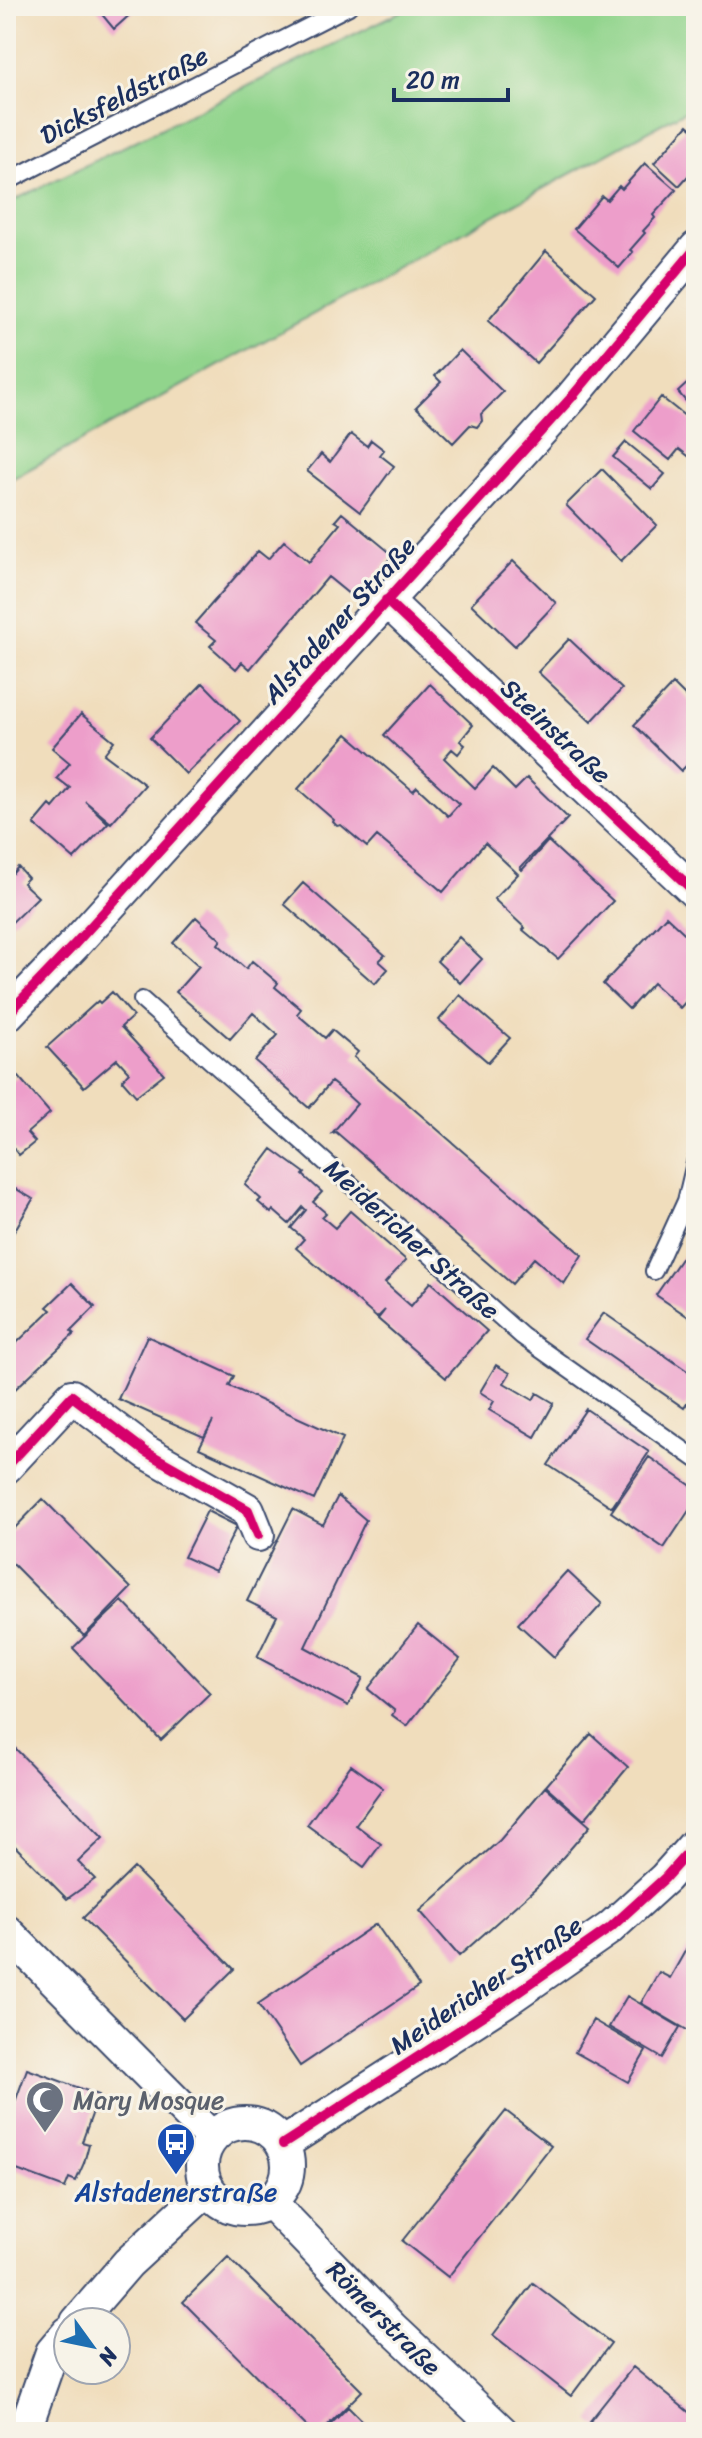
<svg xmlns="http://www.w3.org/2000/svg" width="702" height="2438" font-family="Sriracha,sans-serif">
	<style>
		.green { fill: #91d48c; stroke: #568275; stroke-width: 2 }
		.building { fill: #ed9eca }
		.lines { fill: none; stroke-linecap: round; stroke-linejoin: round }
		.service-casing { stroke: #3b496c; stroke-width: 20 }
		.minor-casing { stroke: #3b496c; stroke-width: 36 }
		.service { stroke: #fff; stroke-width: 16 }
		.minor { stroke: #fff; stroke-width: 32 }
		.cycleway-casing { stroke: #f7f3e8; stroke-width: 15 }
		.cycleway { stroke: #d6006c; stroke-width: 10 }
		.labels { text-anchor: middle; stroke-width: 6; stroke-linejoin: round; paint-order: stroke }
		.street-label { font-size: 26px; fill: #1b2f5e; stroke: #f7f3e8 }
		.worship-label { font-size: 26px; fill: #5b616d; stroke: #f7f3e8; text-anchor: start }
		.transit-label { font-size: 26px; fill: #164399; stroke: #f7f3e8 }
	</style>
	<rect width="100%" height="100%" fill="#f7f3e8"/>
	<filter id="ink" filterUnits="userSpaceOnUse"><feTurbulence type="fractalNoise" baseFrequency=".0125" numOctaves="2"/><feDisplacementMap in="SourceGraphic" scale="16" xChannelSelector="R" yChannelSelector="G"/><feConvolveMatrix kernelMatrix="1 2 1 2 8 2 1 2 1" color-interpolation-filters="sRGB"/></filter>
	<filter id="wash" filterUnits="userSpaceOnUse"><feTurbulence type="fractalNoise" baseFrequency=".006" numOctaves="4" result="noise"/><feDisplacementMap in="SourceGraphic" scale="32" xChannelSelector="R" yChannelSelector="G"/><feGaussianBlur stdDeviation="1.8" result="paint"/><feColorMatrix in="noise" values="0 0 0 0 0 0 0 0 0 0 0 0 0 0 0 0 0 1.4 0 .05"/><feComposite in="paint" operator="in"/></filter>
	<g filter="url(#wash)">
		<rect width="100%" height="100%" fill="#f0ddbc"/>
		<path class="green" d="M412,6H696V105L6,482V204Z"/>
		<g id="blocks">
			<path class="building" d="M95,6H132L135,10L114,29Z
				M688,125L696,132V167L679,186L654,163Z
				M645,163L676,190L653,215L655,218L643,231L645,233L630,250L633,252L619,268L574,229L602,196L607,200L619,186L622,189Z
				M546,251L596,295L536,363L488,321Z
				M460,350L503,392L481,414L482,421L477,427L470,425L453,443L416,407L441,382L435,376Z
				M690,381L696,387V413L678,392Z
				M661,397L696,425V462L679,449L670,460L634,431Z
				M351,434L367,446L371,440L384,450L380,455L394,466L360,512L307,471L321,454L330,462Z
				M626,442L665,474L652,489L613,457Z
				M602,469L657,525L621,561L566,505Z
				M342,513L393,555L355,599L328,577L250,669L242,662L236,669L210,646L216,640L195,623L258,551L268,559L284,541L309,562L340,524L335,521Z
				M513,561L556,603L515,646L471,604Z
				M569,639L622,689L591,722L538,672Z
				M203,683L240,721L186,774L150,738Z
				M430,684L473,725L460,741L465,745L458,754L452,749L444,758L475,788L493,768L515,790L527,778L568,818L520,868L522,870L548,841L613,901L558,959L523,930L525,928L494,899L518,874L485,843L443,892L377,836L367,847L341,825L337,826L333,822L334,820L298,789L347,734L413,791L417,787L448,816L459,804L384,735Z
				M673,684L696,707V756L681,771L634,725Z
				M81,714L114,741L104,754L145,785L111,823L85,801L108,823L74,859L34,824L50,805L53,808L70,788L57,778L70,763L52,748Z
				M6,866L13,873L18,867L28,878L23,883L38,897L6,928Z
				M303,883L385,955L379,961L388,969L375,984L284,904Z
				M666,916L696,944V990L680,1008L653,983L629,1009L603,984Z
				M196,917L221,940L218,944L246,969L252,961L278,983L275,987L301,1009L297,1014L325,1038L332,1030L358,1052L354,1057L582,1255L564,1284L534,1258L512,1284L336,1132L332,1133L357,1104L345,1093L331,1082L309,1108L255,1061L278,1035L253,1013L230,1039L176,992L199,966L173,943Z
				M459,937L482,959L460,983L437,961Z
				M112,992L133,1016L121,1027L164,1074L136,1096L122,1080L129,1072L117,1059L84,1087L47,1047L98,1001L100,1003Z
				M460,995L510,1038L488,1062L439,1020Z
				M18,1076L50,1113L27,1133L35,1142L19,1155L12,1147L6,1152V1086Z
				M272,1149L305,1173L303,1175L322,1192L313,1202L326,1213L322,1217L335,1228L350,1211L406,1260L385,1283L411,1306L431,1282L487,1331L446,1378L378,1319L385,1310L377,1318L296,1248L304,1239L291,1228L306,1210L303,1207L289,1224L273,1210L271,1213L258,1202L261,1199L245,1185Z
				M6,1183L33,1199L12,1235L6,1231Z
				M696,1237V1322L656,1295Z
				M72,1283L95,1307L71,1331L74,1334L12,1392L6,1386V1353L51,1310L47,1307Z
				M604,1313L696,1377V1390L684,1408L585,1339Z
				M147,1336L234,1376L229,1386L343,1438L314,1500L199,1448L213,1421L204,1437L118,1399Z
				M496,1365L510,1373L504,1383L533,1400L537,1393L554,1403L535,1437L489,1410L494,1401L480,1392Z
				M586,1409L649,1452L612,1507L548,1465Z
				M649,1457L696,1489V1500L664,1548L611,1512Z
				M338,1496L366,1520L305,1647L363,1678L348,1706L257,1657L277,1616L247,1601L293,1509L323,1525Z
				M43,1499L131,1588L84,1636L6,1557V1537Z
				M207,1511L237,1526L215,1571L184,1557Z
				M567,1571L602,1604L554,1657L518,1624Z
				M122,1601L210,1693L161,1740L73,1648Z
				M418,1625L460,1659L407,1726L392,1715L395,1711L368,1689Z
				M591,1734L628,1767L584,1820L546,1786Z
				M6,1739L103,1838L78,1862L95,1879L67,1899L6,1837Z
				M351,1765L383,1788L356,1825L381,1844L364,1867L307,1825Z
				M545,1787L590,1826L539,1885L459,1956L420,1911L500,1840Z
				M134,1868L234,1969L183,2019L83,1918Z
				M376,1924L419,1986L300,2066L258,2004Z
				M688,1946L696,1951L694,2034L641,2003L659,1972L670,1978Z
				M627,1996L680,2027L662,2058L609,2027Z
				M593,2020L646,2051L628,2082L575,2052Z
				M27,2069L99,2095L82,2142L89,2144L84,2163L76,2181L69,2178L65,2188L6,2166V2127Z
				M506,2111L551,2146L448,2277L402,2241Z
				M228,2257L362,2391L321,2432H312L183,2302Z
				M533,2283L611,2343L571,2396L493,2335Z
				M633,2367L696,2418V2432H604L590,2421Z
				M348,2407L373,2432H323Z"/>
		</g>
	</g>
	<g filter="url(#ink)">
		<use href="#blocks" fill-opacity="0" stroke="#3b496c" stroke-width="2"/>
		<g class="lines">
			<g class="service-casing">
				<path id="service" d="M6,182L349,6
					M142,1000L522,1336L696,1459
					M654,1271L686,1201L696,1159"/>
			</g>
			<g class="minor-casing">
				<path id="minor" d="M386,600L696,893
					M6,1016L74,945L571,398L696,248
					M6,1467L72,1396L146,1452L248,1510L258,1535
					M6,1931L211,2137
					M202 2166a43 43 0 1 1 86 0a43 43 0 1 1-86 0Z
					M283,2144L505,2001L610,1928L665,1878L696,1843
					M270,2202L392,2328L502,2432
					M77,2322L128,2263L208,2189
					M24,2432L52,2352L68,2333"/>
			</g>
			<use href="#service" class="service"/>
			<use href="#minor" class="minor"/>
			<g class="cycleway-casing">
				<path id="cycleway" d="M386,600L696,893
					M6,1016L74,945L571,398L696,248
					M6,1467L72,1396L146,1452L248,1510L258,1535
					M283,2144L505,2001L610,1928L665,1878L696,1843"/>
			</g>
			<use href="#cycleway" class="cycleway"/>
		</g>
	</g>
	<defs>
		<g id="mosque-pin" transform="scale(2)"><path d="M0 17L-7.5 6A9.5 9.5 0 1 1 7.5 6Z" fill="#6b7280" stroke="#f7f3e8"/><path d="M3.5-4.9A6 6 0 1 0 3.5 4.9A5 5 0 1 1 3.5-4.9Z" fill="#fff"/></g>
		<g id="bus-pin" transform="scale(2)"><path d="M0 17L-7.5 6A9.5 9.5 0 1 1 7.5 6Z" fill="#1a4fb4" stroke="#f7f3e8"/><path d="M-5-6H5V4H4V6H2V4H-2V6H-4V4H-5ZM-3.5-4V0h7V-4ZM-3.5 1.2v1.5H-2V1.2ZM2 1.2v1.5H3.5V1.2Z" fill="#fff"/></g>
	</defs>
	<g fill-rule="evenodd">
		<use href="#mosque-pin" x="45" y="2100"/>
		<use href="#bus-pin" x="176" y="2142"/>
	</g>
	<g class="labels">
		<g class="street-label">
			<text transform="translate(124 95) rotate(-27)" y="9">Dicksfeldstraße</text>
			<text transform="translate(339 620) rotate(-48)" y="9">Alstadener Straße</text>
			<text transform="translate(556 731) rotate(43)" y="9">Steinstraße</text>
			<text transform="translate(412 1239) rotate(42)" y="9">Meidericher Straße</text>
			<text transform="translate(486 1985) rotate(-34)" y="9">Meidericher Straße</text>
			<text transform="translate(384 2318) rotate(45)" y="9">Römerstraße</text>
		</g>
		<g class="worship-label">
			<text x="73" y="2109">Mary Mosque</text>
		</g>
		<g class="transit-label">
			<text x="176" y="2201">Alstadenerstraße</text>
		</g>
	</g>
	<rect width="702" height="2438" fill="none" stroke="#f7f3e8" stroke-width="32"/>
	<g transform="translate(92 2346) rotate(123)"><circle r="38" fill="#f7f3e8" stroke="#9fa5b1" stroke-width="2"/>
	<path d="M0-6L14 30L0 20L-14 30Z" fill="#1f6fb2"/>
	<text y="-12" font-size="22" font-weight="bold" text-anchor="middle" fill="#1b2f5e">N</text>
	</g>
	<path d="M394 88v12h114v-12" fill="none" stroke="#1b2f5e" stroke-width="4"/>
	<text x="406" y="88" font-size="24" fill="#1b2f5e" stroke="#f7f3e8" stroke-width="6" paint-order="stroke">20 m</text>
</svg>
